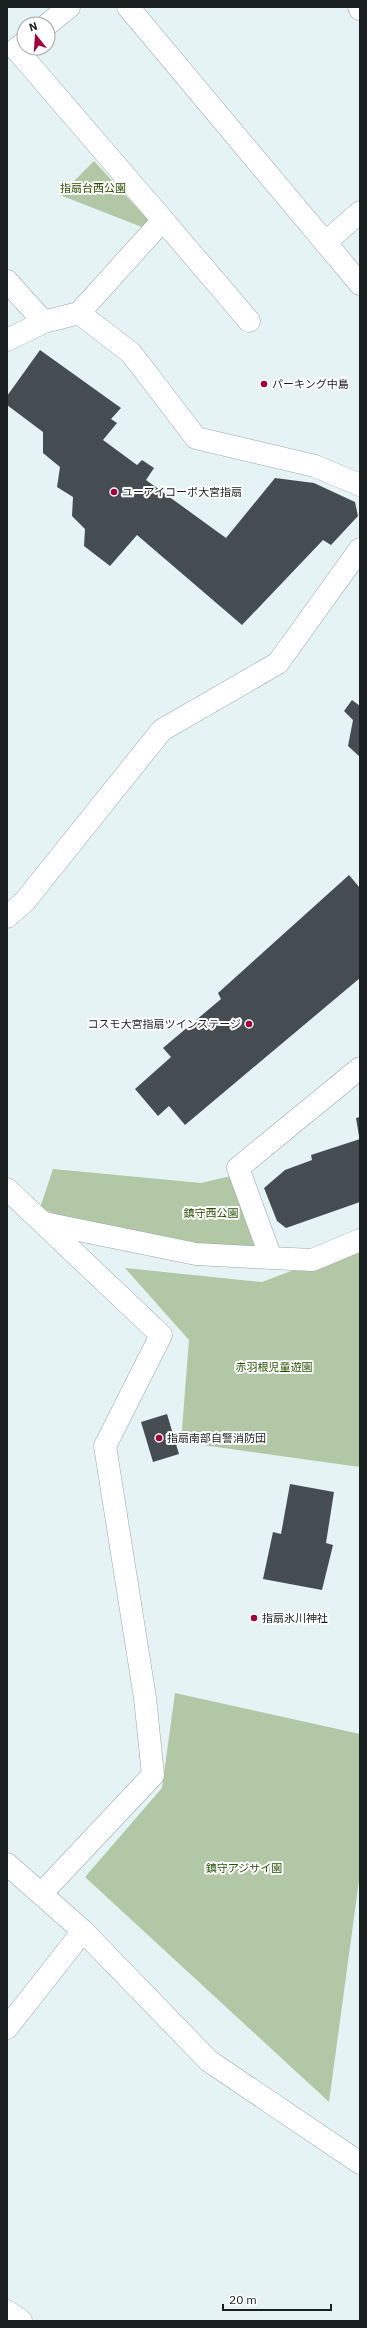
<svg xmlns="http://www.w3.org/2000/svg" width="367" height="2328" font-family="'IBM Plex Sans','Noto Sans JP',sans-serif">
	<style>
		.green { fill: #b1c7a5 }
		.building { fill: #454d53 }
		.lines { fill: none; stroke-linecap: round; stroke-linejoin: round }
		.minor-casing { stroke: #9ba7a8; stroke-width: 23 }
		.minor { stroke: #fff; stroke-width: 22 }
		.poi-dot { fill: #a10137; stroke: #fff; stroke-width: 1.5 }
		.labels { text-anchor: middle; stroke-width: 4; stroke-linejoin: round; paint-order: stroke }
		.park-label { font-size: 11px; fill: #265000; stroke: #fff }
		.poi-label { font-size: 11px; fill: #1a1f1f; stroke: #fff; text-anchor: start }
	</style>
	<rect width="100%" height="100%" fill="#e6f3f4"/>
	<path class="green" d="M94,161L151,223L147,229L60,195Z
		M53,1169L201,1183L231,1176L257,1247L195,1244L86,1226L40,1208Z
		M360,1245V1467L181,1442L189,1340L125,1268L262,1282Z
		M175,1693L360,1734V1873L329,2102L85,1877L162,1788Z"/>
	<path class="building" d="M40,350L121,408L111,419L117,423L103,440L137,465L142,460L154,468L146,480L226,538L275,478L314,483L355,502L358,516L331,545L323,540L242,625L137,535L110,566L84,546L85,529L72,516L73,497L57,487L60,467L43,453V432L7,405V396Z
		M352,700L360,706V757L348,746L353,720L344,711Z
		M349,875L360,888V978L185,1125L169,1106L158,1116L135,1089L171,1057L163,1048L221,999L218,993Z
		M360,1117V1136H359L356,1118Z
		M360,1139V1202L286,1228L277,1221L264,1188L285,1170L312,1160L311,1155Z
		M167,1414L179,1454L153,1462L141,1422Z
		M290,1484L334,1492L326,1543L333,1545L322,1590L263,1579L273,1532L281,1534Z"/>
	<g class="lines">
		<g class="minor-casing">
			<path id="minor" d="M128,7L360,284
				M359,7L360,9
				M48,24L69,7
				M24,43L16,49L163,220L79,313L131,353L196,438L315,466L360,485
				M163,220L249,321
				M326,242L360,212
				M7,281L44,322L79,313
				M7,340L44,322
				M7,917L25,901L162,730L278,663L360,549
				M7,1189L161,1335L105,1446L145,1698L153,1775L41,1894
				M44,1223L196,1254L271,1258L312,1260L360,1240
				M271,1258L238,1168L360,1068
				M7,1864L83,1931L209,2061L360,2163
				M7,2028L83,1931
				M7,2311L21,2321"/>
		</g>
		<use href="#minor" class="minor"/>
	</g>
	<g class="poi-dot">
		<circle cx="264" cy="384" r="4"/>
		<circle cx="114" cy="492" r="4"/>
		<circle cx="249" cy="1024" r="4"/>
		<circle cx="159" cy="1438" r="4"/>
		<circle cx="254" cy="1618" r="4"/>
	</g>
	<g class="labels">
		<g class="park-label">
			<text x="93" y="192">指扇台西公園</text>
			<text x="211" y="1217">鎮守西公園</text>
			<text x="274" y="1371">赤羽根児童遊園</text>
			<text x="244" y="1872">鎮守アジサイ園</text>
		</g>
		<g class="poi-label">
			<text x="272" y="388">パーキング中島</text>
			<text x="122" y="496">ユーアイコーポ大宮指扇</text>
			<text x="241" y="1028" text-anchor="end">コスモ大宮指扇ツインステージ</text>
			<text x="167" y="1442">指扇南部自警消防団</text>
			<text x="262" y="1622">指扇氷川神社</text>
		</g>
	</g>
	<rect width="367" height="2328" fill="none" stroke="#1a1f1f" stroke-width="16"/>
	<g transform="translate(36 36) rotate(343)"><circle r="19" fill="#ffffff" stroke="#a3a5a5"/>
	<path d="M0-3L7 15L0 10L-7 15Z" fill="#a10137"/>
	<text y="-6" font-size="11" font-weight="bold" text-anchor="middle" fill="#1a1f1f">N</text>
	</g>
	<path d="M223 2304v6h108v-6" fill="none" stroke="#1a1f1f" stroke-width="2"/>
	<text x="229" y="2304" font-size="12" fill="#1a1f1f" stroke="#ffffff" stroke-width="3" paint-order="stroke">20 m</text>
</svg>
